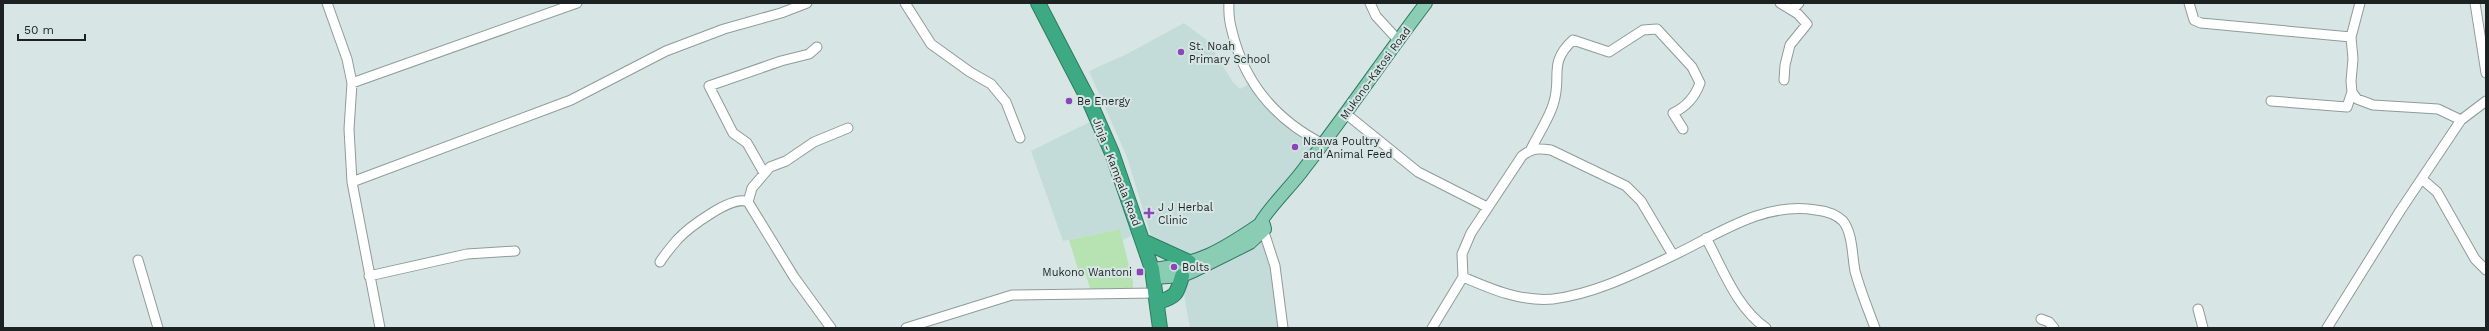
<svg xmlns="http://www.w3.org/2000/svg" width="2489" height="331" font-family="'Work Sans',sans-serif">
	<style>
		.built { fill: #c3dbd9 }
		.green { fill: #b7e3b3 }
		.lines { fill: none; stroke-linecap: round; stroke-linejoin: round }
		.minor-casing { stroke: #8d9c9a; stroke-width: 11 }
		.major-casing { stroke: #317a62; stroke-width: 14 }
		.highway-casing { stroke: #317a62; stroke-width: 16 }
		.minor { stroke: #fff; stroke-width: 9 }
		.major { stroke: #8bccb5; stroke-width: 12 }
		.highway { stroke: #3daa84; stroke-width: 14 }
		.poi-dot { fill: #8d46b9; stroke: #d7e6e5; stroke-width: 1.5 }
		.labels { text-anchor: middle; stroke-width: 4; stroke-linejoin: round; paint-order: stroke }
		.poi-label { font-size: 11px; fill: #1c2222; stroke: #d7e6e5; text-anchor: start }
		.street-label { font-size: 11px; fill: #1c2222; stroke: #d7e6e5 }
	</style>
	<rect width="100%" height="100%" fill="#d7e6e5"/>
	<path class="built" d="M1184,23L1208,41L1232,81L1240,89L1249,84L1263,102L1318,154L1283,196L1224,247L1165,265L1155,249L1127,157L1089,71L1127,54Z
		M1094,120L1134,231L1131,236L1123,240L1120,229L1063,241L1031,151Z
		M1265,230L1281,328H1190L1182,283L1204,273Z"/>
	<path class="green" d="M1120,229L1133,282V295L1126,299L1092,295L1086,275L1080,276L1069,240Z"/>
	<g class="lines">
		<g class="minor-casing">
			<path id="minor" d="M327,3L347,59L352,83L349,129L352,182L380,328
				M905,3L931,44L970,72L991,84L1006,102L1020,138
				M1229,3C1228,18 1231,28 1235,42C1249,89 1280,122 1323,144
				M1370,3L1376,16L1398,40
				M1780,3L1798,14L1807,24L1790,45L1785,65L1784,80
				M2189,3L2194,20L2201,23L2351,37
				M2360,3L2351,37L2353,59L2351,81L2352,92L2357,99L2373,105L2438,109L2461,120
				M2475,3L2486,73
				M1792,10L1799,3
				M352,83L577,3
				M2271,101L2347,107L2352,92
				M1345,113L1418,172L1487,207
				M1531,149C1538,135 1548,120 1553,105C1563,76 1547,64 1573,40L1609,52L1643,30L1657,29L1692,67L1700,83C1695,97 1686,107 1673,113L1683,129
				M764,173L747,143L733,133L709,86L781,61L809,54L817,47
				M2422,179L2437,192L2475,259L2486,270
				M352,182L571,100L666,51L724,29L781,13L807,3
				M748,202L752,188L770,167L786,161L814,142L848,128
				M1262,226L1275,266L1283,328
				M1706,238C1723,269 1736,307 1766,328
				M138,260L158,328
				M660,262C665,254 671,247 677,240C688,228 733,194 748,202L794,277L831,328
				M369,276L467,254L515,251
				M1463,277L1462,254L1471,233L1522,156C1532,148 1538,148 1551,150L1626,186L1641,201L1673,255
				M2198,309L2203,328
				M2041,319L2049,322L2054,328
				M906,328L1012,295L1156,293
				M1432,328L1463,277C1491,289 1521,302 1553,299C1594,294 1634,274 1672,256C1717,235 1763,201 1816,210C1825,211 1836,214 1843,221C1853,234 1852,256 1855,271C1860,290 1868,309 1875,328
				M2327,328L2400,211L2461,120L2486,101"/>
		</g>
		<g class="major-casing">
			<path id="major" d="M1152,269C1199,264 1222,250 1260,224C1264,213 1294,183 1303,170C1346,115 1384,58 1426,3
				M1154,278L1182,276L1194,271L1250,243L1265,229L1264,225"/>
		</g>
		<g class="highway-casing">
			<path id="highway" d="M1038,3L1091,105L1112,153L1152,269L1160,328
				M1143,241L1189,262
				M1158,302C1176,297 1177,294 1182,276"/>
		</g>
		<use href="#minor" class="minor"/>
		<use href="#major" class="major"/>
		<use href="#highway" class="highway"/>
	</g>
	<g class="poi-dot">
		<circle cx="1181" cy="52" r="4"/>
		<circle cx="1069" cy="101" r="4"/>
		<circle cx="1295" cy="147" r="4"/>
		<path d="M1147 207h4v4h4v4h-4v4h-4v-4h-4v-4h4z"/>
		<circle cx="1174" cy="267" r="4"/>
		<rect x="1136" y="268" width="8" height="8" rx="2"/>
	</g>
	<g class="labels">
		<g class="poi-label">
			<text x="1189" y="50">St. Noah<tspan x="1189" dy="13">Primary School</tspan></text>
			<text x="1077" y="105">Be Energy</text>
			<text x="1303" y="145">Nsawa Poultry<tspan x="1303" dy="13">and Animal Feed</tspan></text>
			<text x="1158" y="211">J J Herbal<tspan x="1158" dy="13">Clinic</tspan></text>
			<text x="1182" y="271">Bolts</text>
			<text x="1132" y="276" text-anchor="end">Mukono Wantoni</text>
		</g>
		<g class="street-label">
			<text transform="translate(1375 73) rotate(-54)" y="4">Mukono-Katosi Road</text>
			<text transform="translate(1117 172) rotate(69)" y="4">Jinja - Kampala Road</text>
		</g>
	</g>
	<rect width="2489" height="331" fill="none" stroke="#1c2222" stroke-width="8"/>
	<path d="M18 34v6h67v-6" fill="none" stroke="#1c2222" stroke-width="2"/>
	<text x="24" y="34" font-size="12" fill="#1c2222" stroke="#d7e6e5" stroke-width="3" paint-order="stroke">50 m</text>
</svg>
